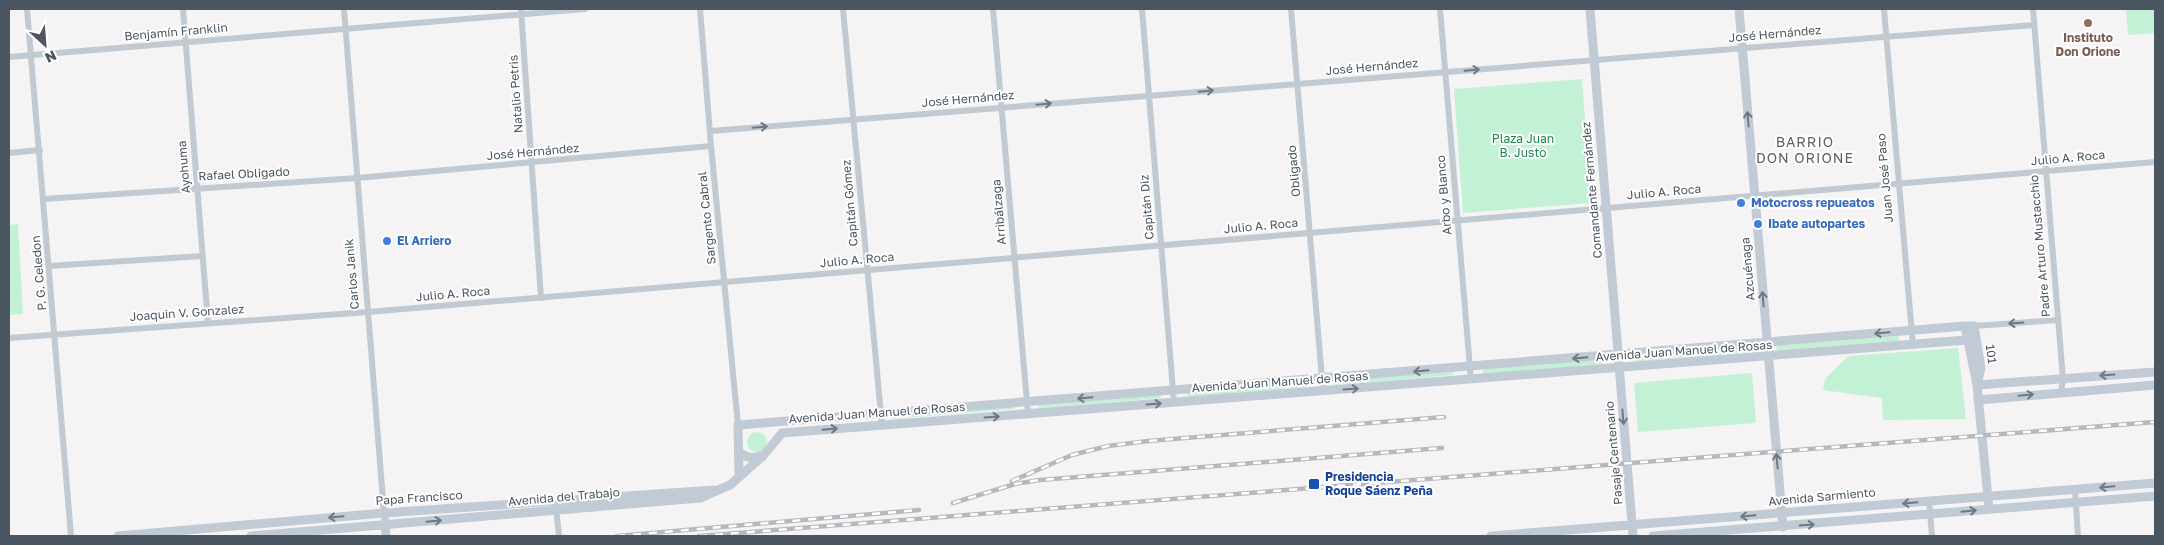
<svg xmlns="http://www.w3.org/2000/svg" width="2164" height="545" font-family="'Golos Text',sans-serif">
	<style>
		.green { fill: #c3f1d5 }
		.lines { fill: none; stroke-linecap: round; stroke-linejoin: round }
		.street { stroke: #c1cad2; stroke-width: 6 }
		.secondary { stroke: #c1cbd6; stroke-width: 9 }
		.rail-casing { stroke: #b5b8bd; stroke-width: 4.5 }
		.rail { stroke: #fff; stroke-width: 2.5; stroke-dasharray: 8; stroke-linecap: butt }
		.oneway { stroke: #6e7983 }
		.oneway2 { stroke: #6e7984 }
		.education-dot { fill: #8d6e63; stroke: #fff; stroke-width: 2 }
		.shop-dot { fill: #3f7fe0; stroke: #fff; stroke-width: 2 }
		.transit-dot { fill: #1a4fb4; stroke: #fff; stroke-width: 2 }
		.labels { text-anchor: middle; stroke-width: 4; stroke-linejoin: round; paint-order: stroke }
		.street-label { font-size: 12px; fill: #4a5661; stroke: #fff }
		.education-label { font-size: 12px; font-weight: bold; fill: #785e54; stroke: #fff }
		.park-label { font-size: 12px; fill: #17864f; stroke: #fff }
		.shop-label { font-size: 12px; font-weight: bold; fill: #366cbe; stroke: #fff; text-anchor: start }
		.transit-label { font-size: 12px; font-weight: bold; fill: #164399; stroke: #fff; text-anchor: start }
		.neighbourhood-label { font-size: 14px; letter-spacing: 1px; fill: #5f6368; stroke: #fff }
	</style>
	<rect width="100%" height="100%" fill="#f5f3f3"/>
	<path class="green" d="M2126,9H2155V33L2128,35Z
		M1582,79L1591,203L1463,213L1454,89Z
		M18,224L23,314L9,315V225Z
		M1899,336V341L1777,350L1776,345Z
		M1751,348V352L1633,362V358Z
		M1958,348L1966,419L1883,420L1882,398L1823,390L1825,379L1848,356Z
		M1602,359L1603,364L1483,374V369Z
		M1453,372V375L1334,385L1333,381Z
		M1752,373L1756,423L1638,432L1634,383Z
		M1307,383L1308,387L1188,397L1187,393Z
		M1161,395V398L1039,408L1038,404Z
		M1014,407V409L891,419V416Z
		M747 442a10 10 0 1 1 20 0a10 10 0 1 1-20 0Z"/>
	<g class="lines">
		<path class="street" d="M27,9L71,536
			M183,9L208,323
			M344,9L384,513
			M700,9L711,146L738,425
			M843,9L882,425
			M993,9L1028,414
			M1142,9L1174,403
			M1291,9L1323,391
			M1440,9L1471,380
			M1884,9L1913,346
			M2033,9L2063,379L2061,392
			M521,10L541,298
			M9,57L585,9
			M711,131L2034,25
			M9,153L40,150
			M44,199L357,178L711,146
			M49,266L202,256
			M1974,326L2058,320
			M9,338L368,312L2155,162
			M2075,489L2078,536
			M1929,501L1932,536
			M556,507L559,536"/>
		<path class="secondary" d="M1590,9L1633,536
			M1739,9L1783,527
			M1965,326L1977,385L1989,509
			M1977,385L2155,372
			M1978,400L2155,385
			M739,452C747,459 753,458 763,456
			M739,476L738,425L1965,326H1974L1981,368L1977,385
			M385,521L386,536
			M118,536L384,513L714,490
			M251,536L700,498L730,485L763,456L782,433L1967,340
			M1491,536L2155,483
			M1653,536L2155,496"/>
		<g class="rail-casing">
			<path id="rail" d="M1012,481L1072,455L1108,446L1148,441L1444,417
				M953,503L1015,484L1040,480L1442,448
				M617,536L919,510
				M699,536L2155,422"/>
		</g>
		<use href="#rail" class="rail"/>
	</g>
	<defs><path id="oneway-shaft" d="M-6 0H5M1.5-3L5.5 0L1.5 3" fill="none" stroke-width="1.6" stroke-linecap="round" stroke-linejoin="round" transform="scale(1.25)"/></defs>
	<g class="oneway">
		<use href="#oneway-shaft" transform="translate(1472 70) rotate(-5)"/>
		<use href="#oneway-shaft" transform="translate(1206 91) rotate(-5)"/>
		<use href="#oneway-shaft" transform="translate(1044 104) rotate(-5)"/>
		<use href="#oneway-shaft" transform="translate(760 127) rotate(-5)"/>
		<use href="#oneway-shaft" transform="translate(2016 323) rotate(176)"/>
	</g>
	<g class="oneway2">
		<use href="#oneway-shaft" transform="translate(1748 119) rotate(-95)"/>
		<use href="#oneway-shaft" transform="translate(1763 299) rotate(-95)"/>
		<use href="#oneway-shaft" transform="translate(1882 333) rotate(175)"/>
		<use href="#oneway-shaft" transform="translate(1580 358) rotate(175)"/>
		<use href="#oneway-shaft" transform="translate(1421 371) rotate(175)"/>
		<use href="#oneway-shaft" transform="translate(2107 375) rotate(176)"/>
		<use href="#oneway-shaft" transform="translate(1351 389) rotate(-4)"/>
		<use href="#oneway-shaft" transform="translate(2026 395) rotate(-5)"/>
		<use href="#oneway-shaft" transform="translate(1085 398) rotate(175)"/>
		<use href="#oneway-shaft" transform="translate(1154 404) rotate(-4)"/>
		<use href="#oneway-shaft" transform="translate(992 417) rotate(-4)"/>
		<use href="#oneway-shaft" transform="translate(1623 417) rotate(85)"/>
		<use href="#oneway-shaft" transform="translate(830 429) rotate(-5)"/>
		<use href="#oneway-shaft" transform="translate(1777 461) rotate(-95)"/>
		<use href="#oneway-shaft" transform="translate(2107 487) rotate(175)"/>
		<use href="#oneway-shaft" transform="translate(1910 503) rotate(175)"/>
		<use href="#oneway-shaft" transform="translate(1969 511) rotate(-6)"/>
		<use href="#oneway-shaft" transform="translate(1748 516) rotate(175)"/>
		<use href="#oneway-shaft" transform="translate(336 517) rotate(175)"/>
		<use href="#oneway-shaft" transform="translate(434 521) rotate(-5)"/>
		<use href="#oneway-shaft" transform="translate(1807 525) rotate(-4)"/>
	</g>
	<circle class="education-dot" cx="2088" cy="23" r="5"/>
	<g class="shop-dot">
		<circle cx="1741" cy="203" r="5"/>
		<circle cx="1758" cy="224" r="5"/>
		<circle cx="387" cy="241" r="5"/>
	</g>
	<rect class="transit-dot" x="1308" y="478" width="12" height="12" rx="2.5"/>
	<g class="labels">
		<g class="street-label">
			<text transform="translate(176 32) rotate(-5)" y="4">Benjamín Franklin</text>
			<text transform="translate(1775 34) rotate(-5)" y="4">José Hernández</text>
			<text transform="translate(1372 67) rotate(-5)" y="4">José Hernández</text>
			<text transform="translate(516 94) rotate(-94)" y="4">Natalio Petris</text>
			<text transform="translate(968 99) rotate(-5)" y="4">José Hernández</text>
			<text transform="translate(533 152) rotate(-5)" y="4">José Hernández</text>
			<text transform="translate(2068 158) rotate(-5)" y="4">Julio A. Roca</text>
			<text transform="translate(184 167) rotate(-95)" y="4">Ayohuma</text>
			<text transform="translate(1294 171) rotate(-95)" y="4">Obligado</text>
			<text transform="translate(244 174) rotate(-3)" y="4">Rafael Obligado</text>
			<text transform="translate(1885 178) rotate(-95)" y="4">Juan José Paso</text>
			<text transform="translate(1592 190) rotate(-95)" y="4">Comandante Fernández</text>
			<text transform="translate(1664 192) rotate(-5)" y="4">Julio A. Roca</text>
			<text transform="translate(1444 195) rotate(-95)" y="4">Arbo y Blanco</text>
			<text transform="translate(850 203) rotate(-95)" y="4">Capitán Gómez</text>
			<text transform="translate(1147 207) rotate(-95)" y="4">Capitán Diz</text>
			<text transform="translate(999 212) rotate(-95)" y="4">Arribálzaga</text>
			<text transform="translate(707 218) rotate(-96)" y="4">Sargento Cabral</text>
			<text transform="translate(1261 226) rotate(-5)" y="4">Julio A. Roca</text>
			<text transform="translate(2040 246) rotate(-95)" y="4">Padre Arturo Mustacchio</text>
			<text transform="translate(857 260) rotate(-5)" y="4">Julio A. Roca</text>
			<text transform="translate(1748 269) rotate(-95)" y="4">Azcuénaga</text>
			<text transform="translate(39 273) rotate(-95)" y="4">P. G. Celedon</text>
			<text transform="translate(352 274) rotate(-95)" y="4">Carlos Janik</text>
			<text transform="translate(453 294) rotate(-5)" y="4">Julio A. Roca</text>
			<text transform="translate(187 313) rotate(-4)" y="4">Joaquin V. Gonzalez</text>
			<text transform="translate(1684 351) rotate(-4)" y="4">Avenida Juan Manuel de Rosas</text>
			<text transform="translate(1991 354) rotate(83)" y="4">101</text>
			<text transform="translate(1280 382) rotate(-4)" y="4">Avenida Juan Manuel de Rosas</text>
			<text transform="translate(877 413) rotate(-4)" y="4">Avenida Juan Manuel de Rosas</text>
			<text transform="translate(1614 453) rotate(-95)" y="4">Pasaje Centenario</text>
			<text transform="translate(564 497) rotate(-5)" y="4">Avenida del Trabajo</text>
			<text transform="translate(1822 497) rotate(-5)" y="4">Avenida Sarmiento</text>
			<text transform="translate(419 498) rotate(-4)" y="4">Papa Francisco</text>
		</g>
		<g class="education-label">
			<text x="2088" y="42">Instituto<tspan x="2088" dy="14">Don Orione</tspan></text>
		</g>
		<g class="park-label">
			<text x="1523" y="143">Plaza Juan<tspan x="1523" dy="14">B. Justo</tspan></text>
		</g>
		<g class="shop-label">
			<text x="1751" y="207">Motocross repueatos</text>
			<text x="1768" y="228">Ibate autopartes</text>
			<text x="397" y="245">El Arriero</text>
		</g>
		<g class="transit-label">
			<text x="1325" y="481">Presidencia<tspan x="1325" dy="14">Roque Sáenz Peña</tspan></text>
		</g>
		<g class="neighbourhood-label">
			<text x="1805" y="147">BARRIO<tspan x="1805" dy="16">DON ORIONE</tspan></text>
		</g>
	</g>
	<rect width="2164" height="545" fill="none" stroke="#4a5661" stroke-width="20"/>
	<g transform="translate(45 45) rotate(154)" stroke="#ffffff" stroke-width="4" paint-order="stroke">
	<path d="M0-4L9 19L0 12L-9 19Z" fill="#4a5661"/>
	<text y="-8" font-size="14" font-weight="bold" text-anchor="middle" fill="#4a5661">N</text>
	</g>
</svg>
